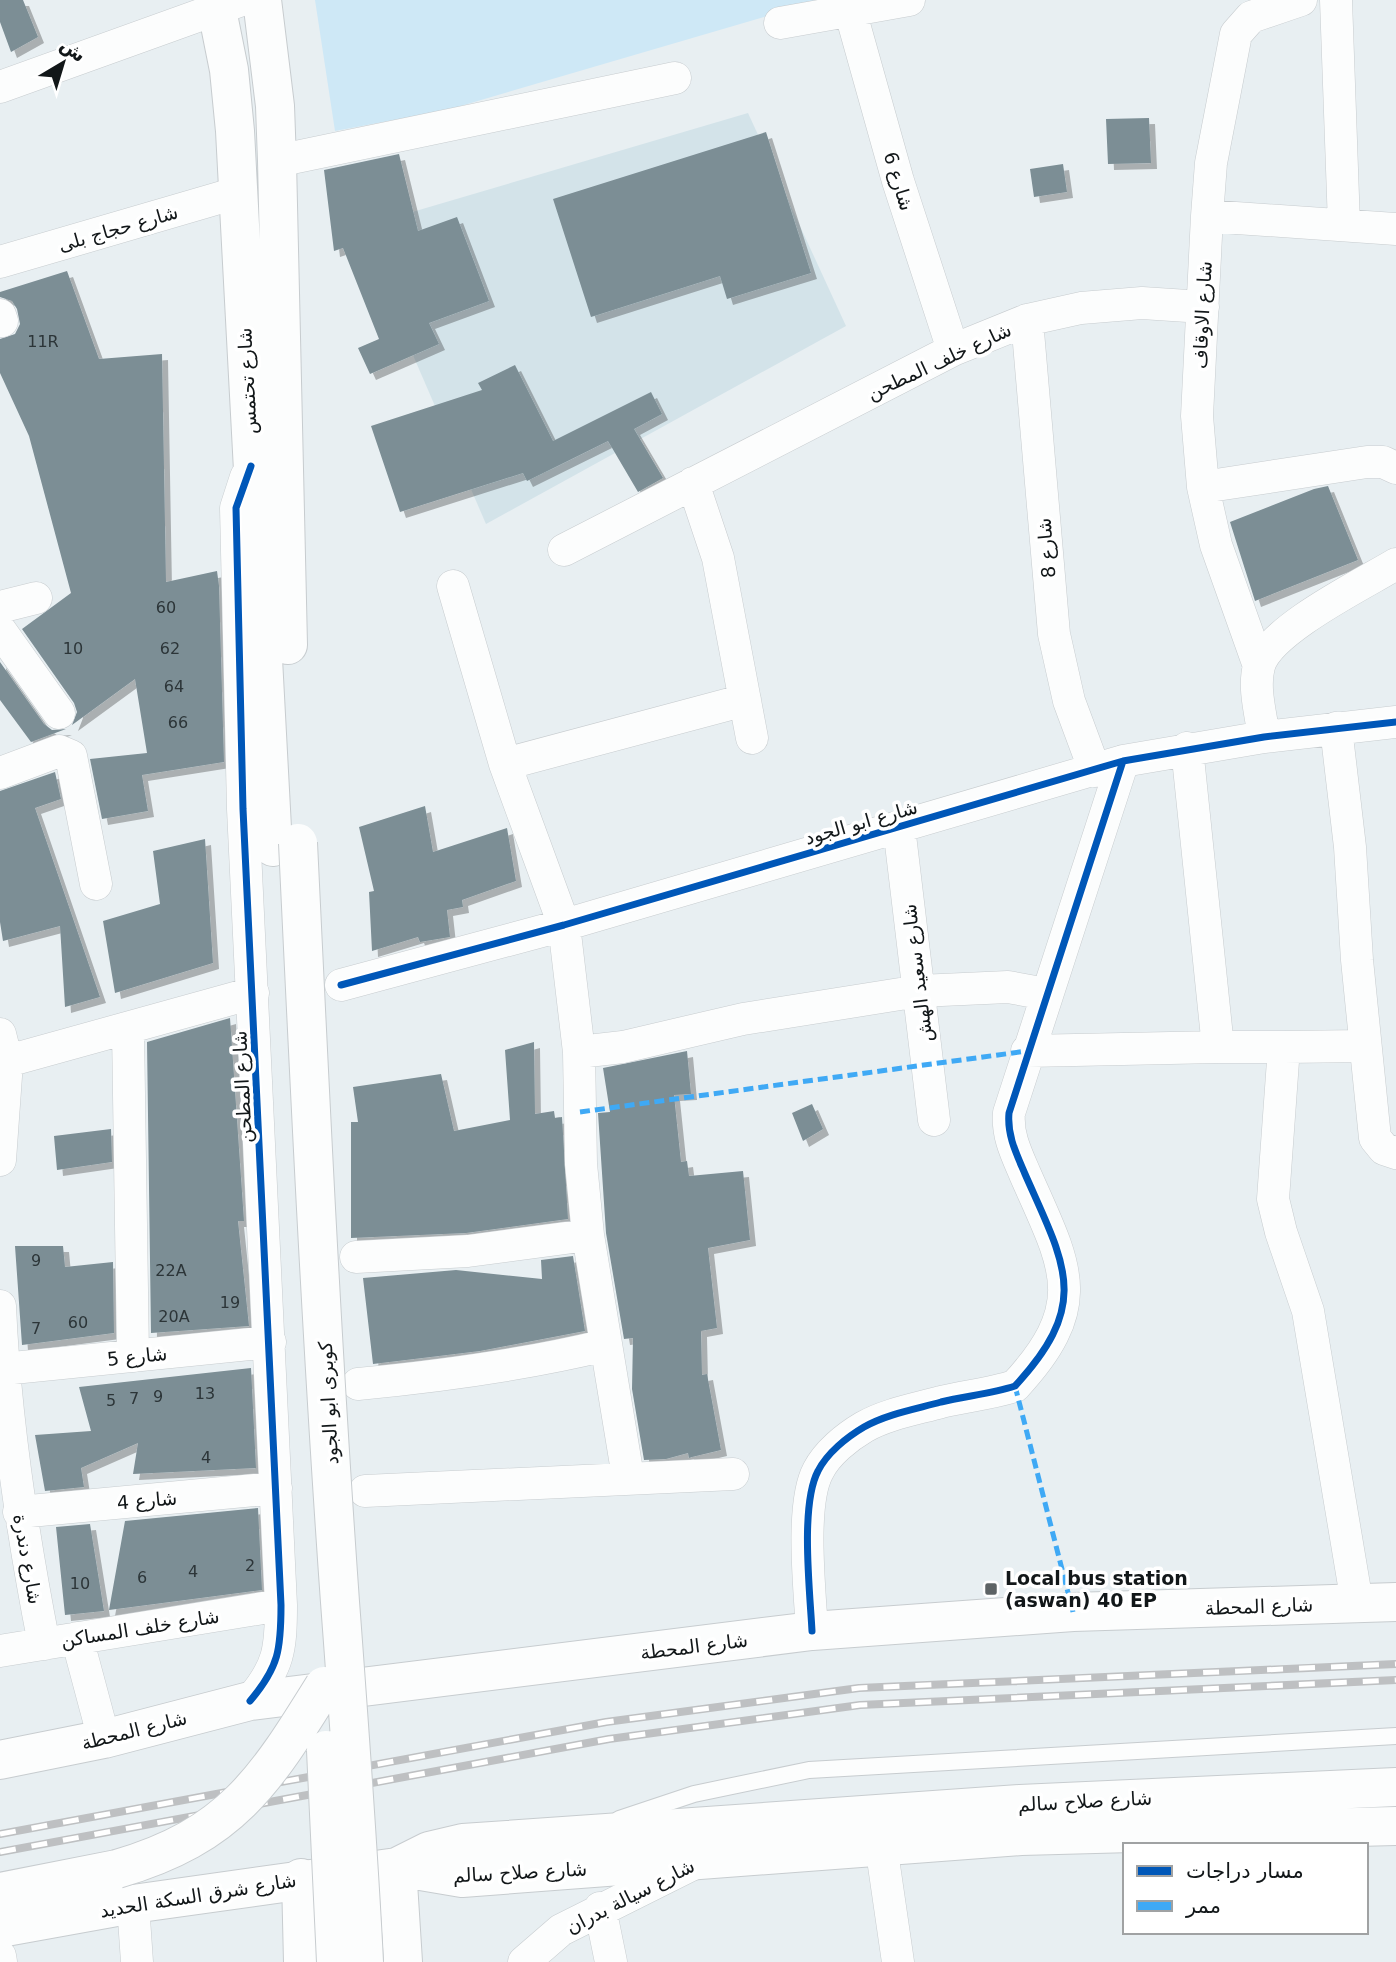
<svg xmlns="http://www.w3.org/2000/svg" width="1396" height="1962" font-family="'DejaVu Sans',Cairo,sans-serif">
	<style>
		.built { fill: #d3e3e9 }
		.green { fill: #cee8f6 }
		.building { fill: #7c8e95; filter: url(#shadow) }
		.lines { fill: none; stroke-linecap: round; stroke-linejoin: round }
		.service-casing { stroke: #c7cccf; stroke-width: 18 }
		.minor-casing { stroke: #c7cccf; stroke-width: 33 }
		.tertiary-casing { stroke: #c7cccf; stroke-width: 40 }
		.secondary-casing { stroke: #c7cccf; stroke-width: 40 }
		.primary-casing { stroke: #c7cccf; stroke-width: 40 }
		.service { stroke: #fcfdfd; stroke-width: 16 }
		.minor { stroke: #fcfdfd; stroke-width: 32 }
		.tertiary { stroke: #fcfdfd; stroke-width: 38 }
		.secondary { stroke: #fcfdfd; stroke-width: 38 }
		.primary { stroke: #fcfdfd; stroke-width: 38 }
		.rail-casing { stroke: #bec0c2; stroke-width: 8 }
		.rail { stroke: #fff; stroke-width: 5; stroke-dasharray: 16; stroke-linecap: butt }
		.primary-bridge-casing { stroke: #c7cccf; stroke-width: 40; stroke-linecap: butt }
		.primary-bridge { stroke: #fcfdfd; stroke-width: 38 }
		.quiet { stroke: #3fa9f5; stroke-width: 5; stroke-dasharray: 10 5; stroke-linecap: butt }
		.cycleway-casing { stroke: #fff; stroke-width: 11 }
		.cycleway { stroke: #0057b8; stroke-width: 7 }
		.poi-dot { fill: #5d6365; stroke: #fff; stroke-width: 2.5 }
		.labels { text-anchor: middle; stroke-width: 7; stroke-linejoin: round; paint-order: stroke }
		.number-label { font-size: 16px; fill: #2c3538 }
		.street-label { font-size: 19px; fill: #121719; stroke: #fff }
		.poi-label { font-size: 19px; font-weight: bold; fill: #121719; stroke: #fff; text-anchor: start }
	</style>
	<defs>
		<filter id="shadow"><feDropShadow dx="6" dy="6" stdDeviation="0" flood-color="#0004"/></filter>
	</defs>
	<rect width="100%" height="100%" fill="#e8eff2"/>
	<path class="built" d="M748,113L846,326L486,524L358,228Z"/>
	<path class="green" d="M315,0H822L447,110L335,131Z"/>
	<path class="building" d="M0,0H23L38,37L11,52L0,22Z
		M1149,118L1151,163L1108,164L1106,119Z
		M766,132L811,273L727,299L720,276L591,317L553,199Z
		M399,154L418,231L457,217L489,301L429,323L439,344L370,374L358,348L379,339L343,248L334,251L324,170Z
		M1063,164L1067,192L1034,197L1030,169Z
		M67,271L99,359L162,354L166,582L217,571L219,586L224,762L142,775L148,811L102,819L90,759L147,753L135,679L72,725L77,712L74,703L22,629L71,593L29,436L0,373V339L15,334L20,324L17,309L12,301L0,297V292Z
		M515,365L553,441L651,392L662,414L634,429L663,478L638,492L608,441L527,481L523,473L400,512L371,426L482,390L478,383Z
		M1328,486L1358,560L1255,601L1230,522L1314,489Z
		M0,662L44,724L52,730L66,729L31,742L0,700Z
		M55,772L61,799L35,808L100,997L65,1007L60,926L3,941L0,922V791Z
		M425,806L433,852L507,828L516,881L462,900L463,907L447,910L450,937L420,942L418,937L372,951L369,892L374,891L359,827Z
		M205,839L213,963L115,993L103,921L160,904L153,851Z
		M230,1018L244,1221H238L249,1326L151,1333L147,1042Z
		M534,1042L535,1114L554,1111L555,1118L562,1117L568,1219L466,1233L351,1238V1122H358L353,1087L441,1074L454,1131L510,1120L505,1050Z
		M687,1051L691,1094L674,1095L681,1162L687,1161L689,1176L743,1171L750,1240L708,1248L717,1328L701,1331L702,1375L707,1374L721,1450L692,1457L689,1458L688,1453L666,1459L644,1460L632,1389L633,1338L624,1339L606,1233L598,1113L610,1112L603,1068Z
		M812,1104L823,1129L803,1141L792,1113Z
		M111,1129L112,1162L57,1170L54,1136Z
		M15,1246H63L65,1267L113,1262L114,1333L22,1345Z
		M573,1256L585,1331L480,1351L373,1364L363,1278L456,1270L542,1279L541,1260Z
		M251,1368L256,1468L133,1474L138,1443L81,1468L84,1487L45,1491L35,1435L91,1431L79,1387Z
		M258,1508L262,1590L109,1610L125,1521Z
		M90,1524L104,1611L65,1615L56,1527Z"/>
	<g class="lines">
		<g class="service-casing">
			<path id="service" d="M619,1819L694,1794L809,1770L1396,1736"/>
		</g>
		<g class="minor-casing">
			<path id="minor" d="M1336,0L1344,225
				M850,10L898,181L953,350
				M780,23L909,0
				M0,87L242,0
				M277,161L675,78
				M1207,216L1396,229
				M0,262L236,193
				M0,315L2,321
				M1027,320L1054,634L1069,701L1095,771
				M246,477L236,508L243,809L281,1605C281,1649 279,1667 250,1701
				M693,483L718,558L752,738
				M1203,487L1367,462H1383L1396,468
				M564,550L953,350L1027,320L1081,308L1142,303L1203,307
				M453,586L505,764L564,925L579,1052L581,1164L588,1235L628,1477
				M0,607L36,598
				M0,630L59,713
				M1259,666L1216,545L1203,487L1197,416L1207,216L1211,163L1236,34L1251,17L1301,0
				M1336,728L1350,847L1357,960L1375,1138L1384,1149L1396,1153
				M1264,737C1261,715 1253,688 1259,666C1269,630 1363,584 1396,564
				M1187,748L1218,1047H1284L1273,1199L1281,1232L1308,1311L1357,1603
				M505,764L745,700
				M0,773L59,751L71,756L96,884
				M899,827L934,1120
				M341,985L564,925L1123,761L1264,737L1396,722
				M128,1029L133,1356
				M0,1034L7,1062L0,1160
				M1284,1047L1364,1046
				M1027,1051L1218,1047
				M579,1052L623,1047L743,1019L919,991L1008,987L1046,994
				M0,1063L253,993
				M356,1257L468,1251L588,1235
				M0,1306C5,1421 22,1532 44,1644
				M3,1369L270,1342
				M358,1384C442,1376 524,1365 606,1345
				M365,1491L733,1474
				M19,1512L276,1488
				M812,1631C810,1592 800,1505 818,1471C827,1453 847,1437 864,1427C887,1414 916,1409 941,1402C965,1396 991,1394 1015,1386C1092,1303 1065,1265 1025,1174C1016,1153 1007,1135 1009,1113L1123,761
				M77,1638L104,1739
				M0,1651L281,1605
				M881,1845L898,1962
				M133,1904L137,1962
				M600,1908L611,1962
				M0,1956L1,1962
				M524,1962L561,1930L691,1865"/>
		</g>
		<g class="tertiary-casing">
			<path id="tertiary" d="M301,1878L303,1962"/>
		</g>
		<g class="secondary-casing">
			<path id="secondary" d="M0,1760L104,1739L250,1701L812,1631L1073,1612L1396,1602"/>
		</g>
		<g class="primary-casing">
			<path id="primary" d="M215,0L229,70L235,131L273,847
				M262,0L275,106L277,161L288,645
				M397,1867L462,1878L1021,1836L1396,1826
				M397,1867L403,1962
				M0,1892L117,1869
				M0,1928L133,1904L397,1867L429,1851L463,1843L1020,1804L1396,1787"/>
		</g>
		<use href="#service" class="service"/>
		<use href="#minor" class="minor"/>
		<use href="#tertiary" class="tertiary"/>
		<use href="#secondary" class="secondary"/>
		<use href="#primary" class="primary"/>
		<g class="rail-casing">
			<path id="rail" d="M0,1834L606,1722L859,1688L1396,1664
				M0,1852L609,1739L860,1705L1396,1680"/>
		</g>
		<use href="#rail" class="rail"/>
		<g class="primary-bridge-casing">
			<path id="primary-bridge" d="M298,843C310,1096 322,1349 340,1602C349,1722 358,1842 364,1962
				M326,1750L336,1962
				M117,1869C231,1836 265,1781 324,1686"/>
		</g>
		<use href="#primary-bridge" class="primary-bridge"/>
		<path class="quiet" d="M580,1112L1027,1051
			M1015,1386L1073,1612"/>
		<g class="cycleway-casing">
			<path id="cycleway" d="M341,985L564,925L1123,761L1264,737L1396,722
				M812,1631C810,1592 800,1505 818,1471C827,1453 847,1437 864,1427C887,1414 916,1409 941,1402C965,1396 991,1394 1015,1386C1092,1303 1065,1265 1025,1174C1016,1153 1007,1135 1009,1113L1123,761
				M250,1701C279,1667 281,1649 281,1605L243,809L236,508L251,466"/>
		</g>
		<use href="#cycleway" class="cycleway"/>
	</g>
	<rect class="poi-dot" x="984" y="1582" width="14" height="14" rx="3.5"/>
	<g class="labels">
		<g class="number-label">
			<text x="43" y="347">11R</text>
			<text x="166" y="613">60</text>
			<text x="73" y="654">10</text>
			<text x="170" y="654">62</text>
			<text x="174" y="692">64</text>
			<text x="178" y="728">66</text>
			<text x="36" y="1266">9</text>
			<text x="171" y="1276">22A</text>
			<text x="230" y="1308">19</text>
			<text x="174" y="1322">20A</text>
			<text x="78" y="1328">60</text>
			<text x="36" y="1334">7</text>
			<text x="205" y="1399">13</text>
			<text x="158" y="1402">9</text>
			<text x="134" y="1404">7</text>
			<text x="111" y="1406">5</text>
			<text x="206" y="1463">4</text>
			<text x="250" y="1571">2</text>
			<text x="193" y="1577">4</text>
			<text x="142" y="1583">6</text>
			<text x="80" y="1589">10</text>
		</g>
		<g class="street-label">
			<text transform="translate(899 181) rotate(73)" y="7">شارع 6</text>
			<text transform="translate(118 228) rotate(-16)" y="7">شارع حجاج بلى</text>
			<text transform="translate(1202 315) rotate(-87)" y="7">شارع الاوقاف</text>
			<text transform="translate(939 361) rotate(-25)" y="7">شارع خلف المطحن</text>
			<text transform="translate(247 381) rotate(-93)" y="7">شارع تحتمس</text>
			<text transform="translate(1046 548) rotate(-95)" y="7">شارع 8</text>
			<text transform="translate(861 822) rotate(-16)" y="7">شارع ابو الجود</text>
			<text transform="translate(917 973) rotate(-97)" y="7">شارع سعيد الهش</text>
			<text transform="translate(242 1087) rotate(-93)" y="7">شارع المطحن</text>
			<text transform="translate(137 1356) rotate(-6)" y="7">شارع 5</text>
			<text transform="translate(328 1403) rotate(-93)" y="7">كوبرى ابو الجود</text>
			<text transform="translate(147 1500) rotate(-5)" y="7">شارع 4</text>
			<text transform="translate(28 1559) rotate(80)" y="7">شارع دندرة</text>
			<text transform="translate(1259 1606) rotate(-2)" y="7">شارع المحطة</text>
			<text transform="translate(140 1628) rotate(-9)" y="7">شارع خلف المساكن</text>
			<text transform="translate(694 1646) rotate(-7)" y="7">شارع المحطة</text>
			<text transform="translate(134 1730) rotate(-14)" y="7">شارع المحطة</text>
			<text transform="translate(1085 1801) rotate(-3)" y="7">شارع صلاح سالم</text>
			<text transform="translate(520 1872) rotate(-3)" y="7">شارع صلاح سالم</text>
			<text transform="translate(198 1895) rotate(-9)" y="7">شارع شرق السكة الحديد</text>
			<text transform="translate(630 1896) rotate(-27)" y="7">شارع سيالة بدران</text>
		</g>
		<g class="poi-label">
			<text x="1005" y="1585">Local bus station<tspan x="1005" dy="22">(aswan) 40 EP</tspan></text>
		</g>
	</g>
	<rect x="1123" y="1843" width="245" height="91" fill="#ffffff" stroke="#a0a2a3" stroke-width="2"/>
	<rect x="1137" y="1866" width="35" height="10" fill="#0057b8" stroke="#a0a2a3" stroke-width="2"/>
	<text x="1186" y="1878" font-size="21" fill="#121719">مسار دراجات</text>
	<rect x="1137" y="1901" width="35" height="10" fill="#3fa9f5" stroke="#a0a2a3" stroke-width="2"/>
	<text x="1186" y="1913" font-size="21" fill="#121719">ممر</text>
	<g transform="translate(63 63) rotate(38)" stroke="#ffffff" stroke-width="5" paint-order="stroke">
	<path d="M0-5L12 26L0 18L-12 26Z" fill="#121719"/>
	<text y="-10" font-size="19" font-weight="bold" text-anchor="middle" fill="#121719">ش</text>
	</g>
</svg>
